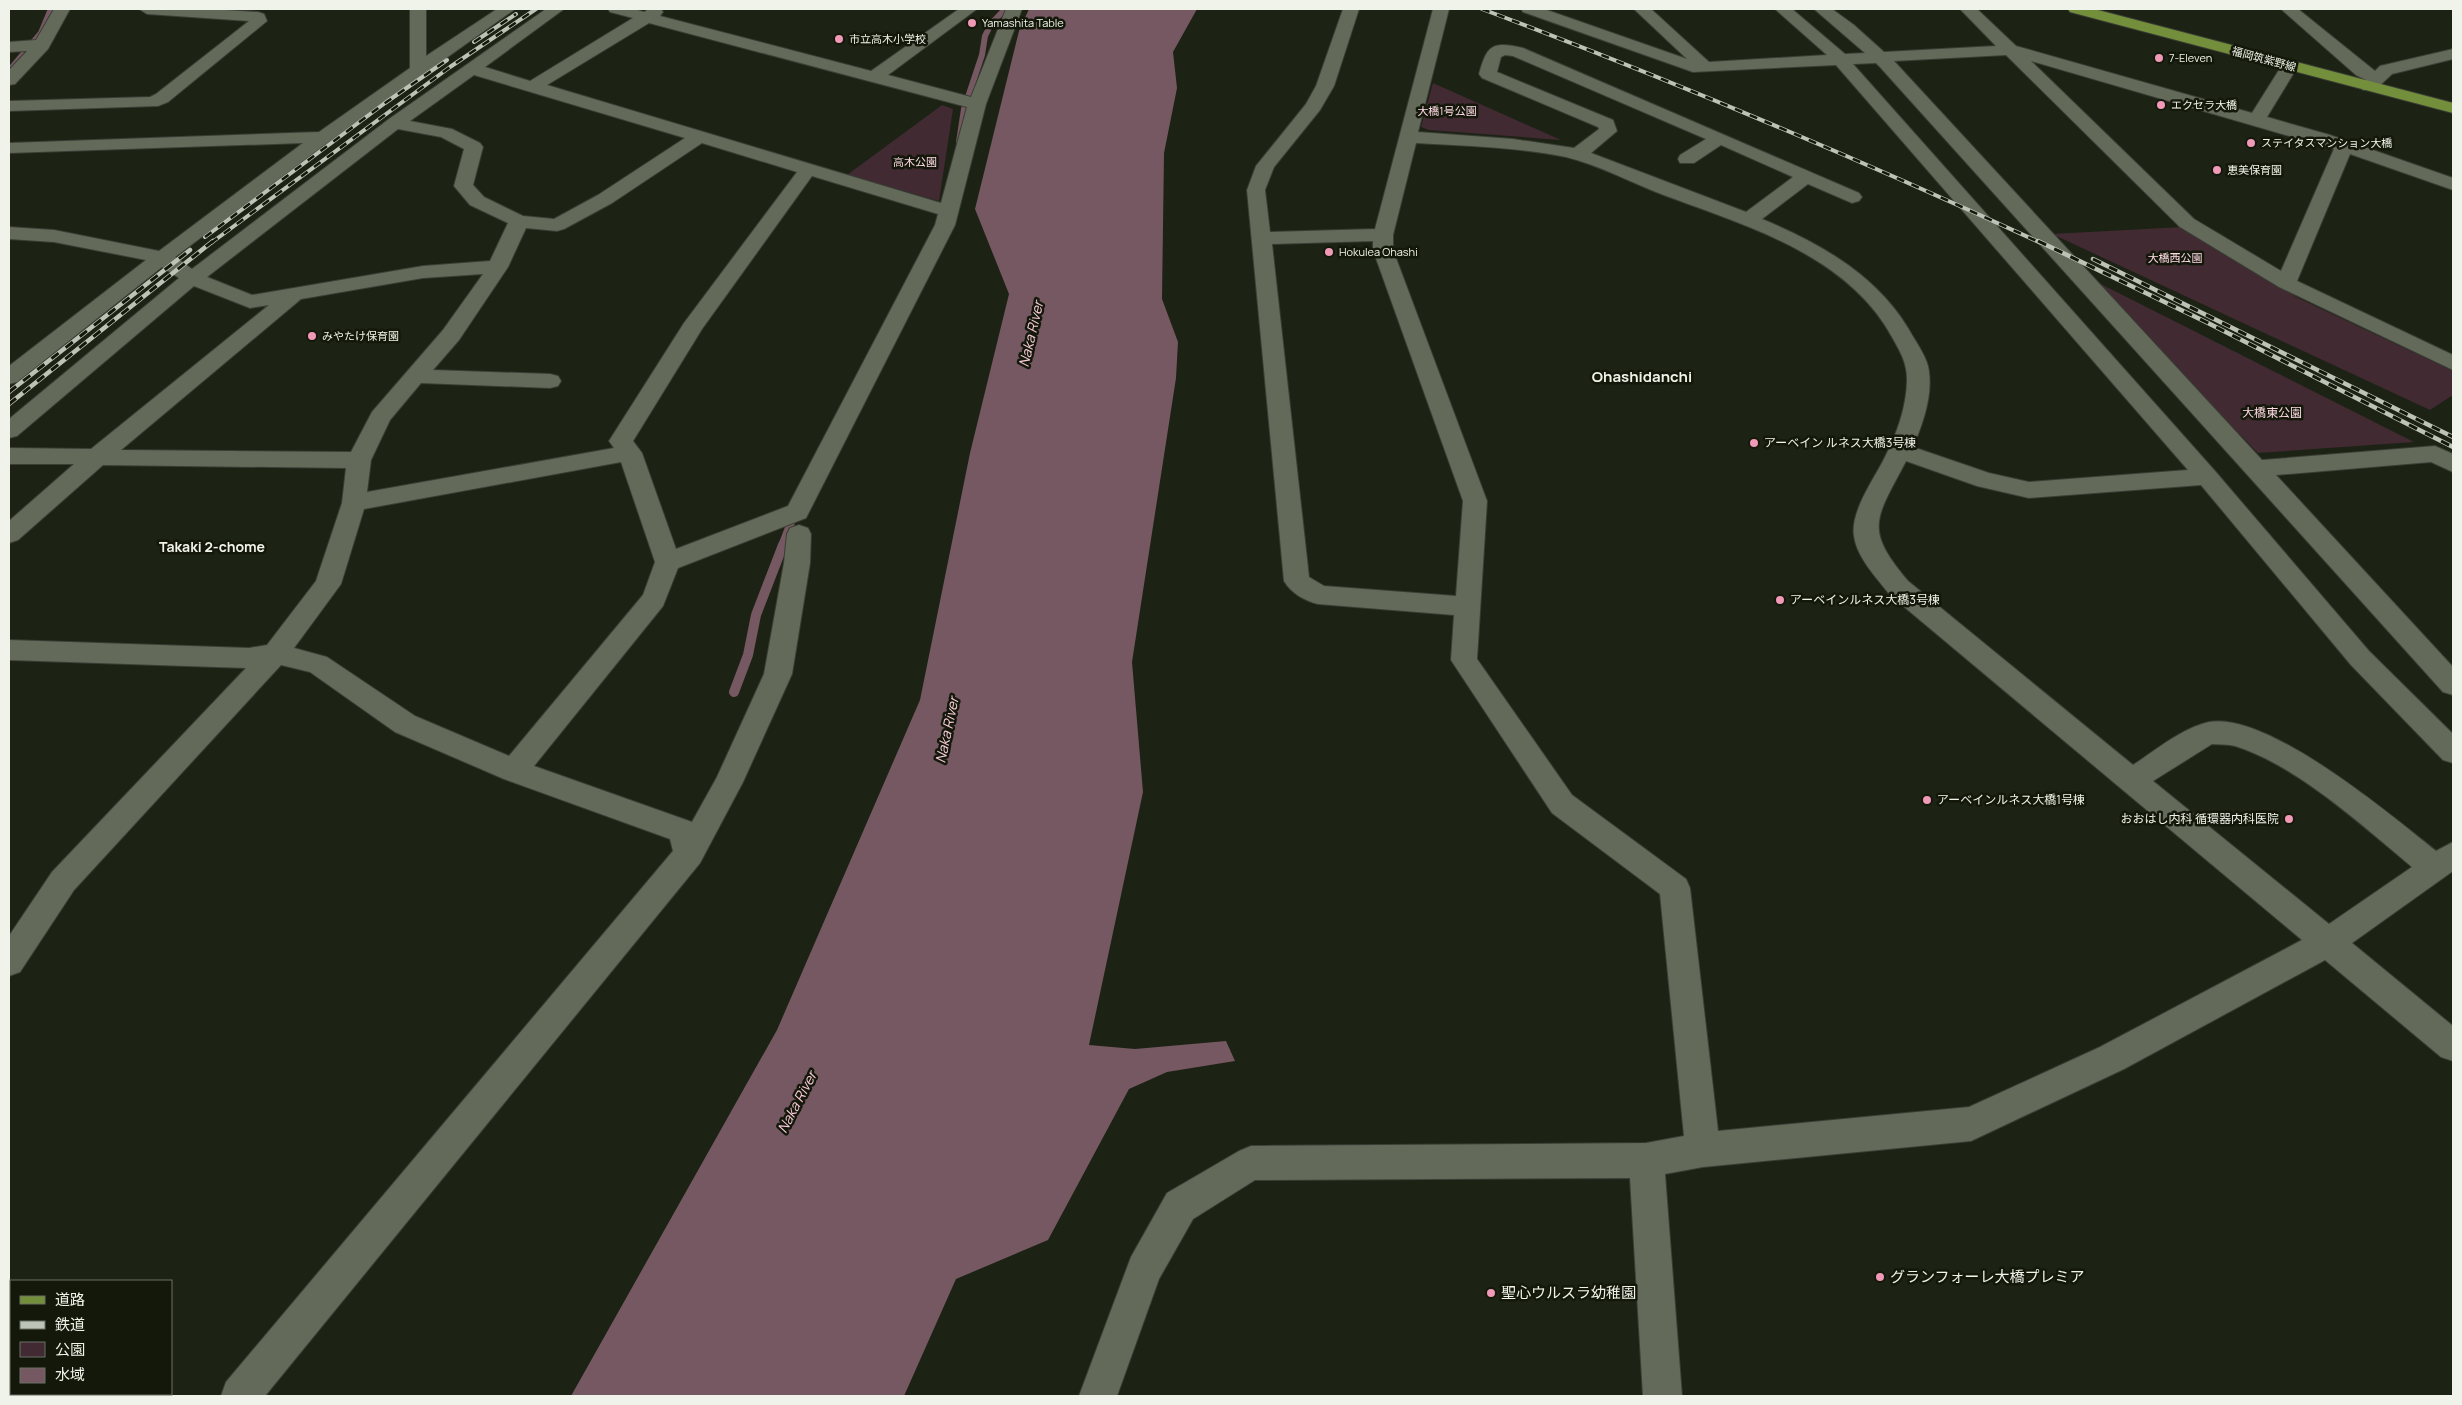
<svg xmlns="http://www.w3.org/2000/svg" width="2462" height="1405" font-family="Manrope,'Noto Sans JP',sans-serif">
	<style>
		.green { fill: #412a32 }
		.water { fill: #755861 }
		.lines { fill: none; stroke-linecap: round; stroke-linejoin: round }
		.stream-far2 { stroke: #755861; stroke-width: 6 }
		.stream-far1 { stroke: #755861; stroke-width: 8 }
		.stream { stroke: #755861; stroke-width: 10 }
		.minor-casing { stroke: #3a3e35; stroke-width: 2 }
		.major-casing { stroke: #3a3e35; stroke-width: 2 }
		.minor { fill: #636a5a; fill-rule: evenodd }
		.major { fill: #748f3b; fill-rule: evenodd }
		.rail-far1-casing { stroke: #bec3b8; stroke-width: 4 }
		.rail-casing { stroke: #bec3b8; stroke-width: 4.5 }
		.rail-far1 { stroke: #13180b; stroke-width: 2.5; stroke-dasharray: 8; stroke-linecap: butt }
		.rail { stroke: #13180b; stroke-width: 3; stroke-dasharray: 9; stroke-linecap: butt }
		.poi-dot { fill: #f09ab7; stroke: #13180b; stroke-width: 2 }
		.labels { text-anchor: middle; stroke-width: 5; stroke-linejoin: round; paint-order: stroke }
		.far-poi-label { font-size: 11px; fill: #eff3e9; stroke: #13180b; text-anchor: start }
		.far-street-label { font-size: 11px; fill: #eff3e9; stroke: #13180b }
		.far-park-label { font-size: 11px; fill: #fed9e4; stroke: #13180b }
		.park-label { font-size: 12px; fill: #fed9e4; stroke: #13180b }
		.poi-label { font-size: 12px; fill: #eff3e9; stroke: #13180b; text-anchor: start }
		.water-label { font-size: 14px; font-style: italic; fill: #fdcddc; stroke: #13180b }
		.neighbourhood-label { font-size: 14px; font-weight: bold; fill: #eff3e9; stroke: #13180b }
		.quarter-label { font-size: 15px; font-weight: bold; fill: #eff3e9; stroke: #13180b }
		.near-poi-label { font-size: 15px; fill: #eff3e9; stroke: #13180b; text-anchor: start }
	</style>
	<rect width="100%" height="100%" fill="#1c2214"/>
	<path class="green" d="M1433,83L1561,140L1429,130L1421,127Z
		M942,105L953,109L939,201L847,175Z
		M2182,227L2298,298L2453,371V395L2430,410L2052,234Z
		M2083,275L2414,442L2258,453Z"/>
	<path class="water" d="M1029,9H1197L1173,52L1177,88L1164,153L1162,299L1178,342L1176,378L1132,662L1143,792L1089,1045L1135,1049L1226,1041L1235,1061L1167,1072L1129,1089L1048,1240L956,1279L904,1396H571L777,1030L920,700L970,453L1009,294L975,209L1019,31Z"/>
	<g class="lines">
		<path class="stream-far2" d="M9,71L41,33L51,9
			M959,142L964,109L982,55L985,36L991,24L1005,9"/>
		<path class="stream-far1" d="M782,546L795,512"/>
		<path class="stream" d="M734,692L748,655L756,615L783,545"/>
		<g class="minor-casing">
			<path id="minor" d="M54,9H70L48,49L15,84L9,85V70L27,51L9,52V42L36,40Z
				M139,9H210L258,12L264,14L267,21L168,102L158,106L9,111V101L150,97L156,94L249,21L147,14Z
				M410,9H426V56L497,9H515L323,146L175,257L192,269L389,119L546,9H564L485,67L530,81L633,18L610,12L608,9H634L644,12L649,9H661L663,12L660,16L871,71L959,9H977L888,75L971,97L1006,9H1022L986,104L955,225L806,518L678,568L663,606L534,766L692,822L717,777L764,674L784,563L787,534L790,528L799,525L808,528L811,534L810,563L792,674L743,782L700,863L265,1396H221L226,1382L673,851L670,839L504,779L395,732L310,672L281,665L74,890L20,972L9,976V936L52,872L246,668L9,660V640L249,648L267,645L316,581L342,503L346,468L103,465L18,540L9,543V521L74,464H9V448L91,449L269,305L250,308L194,286L17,436L9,438V419L179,278L162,267L17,382L9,384V366L146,260L54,242L9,239V227L54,230L159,251L303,143L9,153V143L319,132L410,68ZM649,23L967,107L941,203L547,85ZM474,75L685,138L598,195L554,219L523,216L484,197L473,185L483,147L480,143L452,129L410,121ZM398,129L441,137L464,149L454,186L470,205L508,223L490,261L423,266L252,295L207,277ZM702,143L797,172L684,323L609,441L614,448L367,492L371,460L390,420L421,383L550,388L558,386L561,381L558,376L550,374L433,370L459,340L508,267L526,228L557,231L564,229L612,203ZM812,176L938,214L935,225L788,506L676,549L642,453L633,441L702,329ZM483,274L443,330L372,412L351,452L121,450L301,299L423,278ZM621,462L655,562L643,595L509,756L415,716L327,657L294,648L341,584L364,509Z
				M1343,9H1359L1334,86L1320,110L1274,167L1265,190L1270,232L1375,229L1433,9H1449L1418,132L1513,139L1574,148L1599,129L1598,127L1482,78L1479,74C1487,45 1492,41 1523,48L1859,193L1862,197L1859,201L1852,203L1808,184L1762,219C1822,244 1880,277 1912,335C1918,345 1925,355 1928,366C1934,393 1923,423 1913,447L1989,473L2029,482L2188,470L1836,65L1693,72L1523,12L1521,9H1544L1687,59L1634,9H1651L1709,62L1827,55L1775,9H1792L1845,54L1865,53L1814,9H1832L1854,25L1884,52L1996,46L1960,9H1977L2016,46L2252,113L2284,62H2296L2298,66L2267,117L2330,135L2453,178V190L2350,154L2297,281L2453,355V370L2279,287L2180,227L2006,55L1894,61L2262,460L2435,446L2453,454V472L2431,462L2276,475L2453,667V695L2443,692L1880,67L1876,63L1853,64L2215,471L2369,651L2453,734V763L2443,760L2351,665L2201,485L2029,498L1977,486L1906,461C1876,519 1863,528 1908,581L2133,765C2156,750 2182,728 2209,722C2267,711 2391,815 2436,851L2453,842V871L2352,943L2453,1026V1061L2441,1057L2325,960L2124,1069L1971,1141L1703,1167L1665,1174L1682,1396H1643L1630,1178L1255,1180L1193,1219L1159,1279L1117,1396H1079L1131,1257L1167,1193L1239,1151L1251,1146L1646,1143L1684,1136L1660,894L1552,813L1451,660L1454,615L1318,604C1305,601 1291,593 1284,581L1247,190L1256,166L1306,104L1316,86ZM1505,55L1513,56L1706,139L1680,155L1678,159L1680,163H1694L1721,145L1793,177L1746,212L1591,153L1617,131L1613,120L1497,72L1501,57ZM2031,61L2334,149L2281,271L2194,219ZM1416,143C1466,146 1517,147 1566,157C1599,165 1630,182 1661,194C1744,225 1847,254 1892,337C1900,351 1907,363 1907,379C1907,407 1896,436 1883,461C1873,480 1850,513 1854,536C1857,558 1877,578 1890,595L2302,940L2100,1047L1969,1107L1718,1131L1690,888L1686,879L1572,795L1477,659L1487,501L1393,250V235ZM1373,241V250L1463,501L1456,596L1324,586L1309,577L1272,244ZM2212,744C2219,745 2228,744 2235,746C2296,765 2363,826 2412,867L2329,924L2153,781Z
				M2281,9H2298L2375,71L2380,66L2453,49V59L2392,74L2375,90H2363L2360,86L2366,80L2356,75Z"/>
		</g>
		<g class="major-casing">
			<path id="major" d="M2068,9H2094L2453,103V113L2070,12Z"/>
		</g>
		<use href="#minor" class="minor"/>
		<use href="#major" class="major"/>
		<g class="rail-far1-casing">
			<path id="rail-far1" d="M1482,9C1671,80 1857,158 2041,243
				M474,42L516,14
				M205,237L385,103L447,60
				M211,243L450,67L536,9"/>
		</g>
		<g class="rail-casing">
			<path id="rail" d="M2038,241L2206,322L2453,447
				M2093,259L2453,437
				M9,392L190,250
				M9,404L213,241"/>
		</g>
		<use href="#rail-far1" class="rail-far1"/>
		<use href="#rail" class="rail"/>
	</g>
	<g class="poi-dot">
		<circle cx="972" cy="23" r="5"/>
		<circle cx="839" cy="39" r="5"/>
		<circle cx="2159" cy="58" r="5"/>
		<circle cx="2161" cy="105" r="5"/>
		<circle cx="2251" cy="143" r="5"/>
		<circle cx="2217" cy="170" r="5"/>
		<circle cx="1329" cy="252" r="5"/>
		<circle cx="312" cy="336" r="5"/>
		<circle cx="1754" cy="443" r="5"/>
		<circle cx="1780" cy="600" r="5"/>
		<circle cx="1927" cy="800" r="5"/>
		<circle cx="2289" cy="819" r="5"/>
		<circle cx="1880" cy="1277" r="5"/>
		<circle cx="1491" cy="1293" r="5"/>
	</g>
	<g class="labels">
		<g class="far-poi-label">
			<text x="982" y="27">Yamashita Table</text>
			<text x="849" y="43">市立高木小学校</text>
			<text x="2169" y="62">7-Eleven</text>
			<text x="2171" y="109">エクセラ大橋</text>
			<text x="2261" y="147">ステイタスマンション大橋</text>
			<text x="2227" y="174">恵美保育園</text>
			<text x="1339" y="256">Hokulea Ohashi</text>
			<text x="322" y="340">みやたけ保育園</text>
		</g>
		<g class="far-street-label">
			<text transform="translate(2264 59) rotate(15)" y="4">福岡筑紫野線</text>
		</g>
		<g class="far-park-label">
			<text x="1447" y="115">大橋1号公園</text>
			<text x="915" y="166">高木公園</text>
			<text x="2175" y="262">大橋西公園</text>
		</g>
		<g class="park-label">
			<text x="2272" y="417">大橋東公園</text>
		</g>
		<g class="poi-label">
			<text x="1764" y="447">アーベイン ルネス大橋3号棟</text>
			<text x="1790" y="604">アーベインルネス大橋3号棟</text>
			<text x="1937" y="804">アーベインルネス大橋1号棟</text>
			<text x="2279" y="823" text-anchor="end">おおはし内科 循環器内科医院</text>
		</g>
		<g class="water-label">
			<text transform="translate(1031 334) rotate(-77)" y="5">Naka River</text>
			<text transform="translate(947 730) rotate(-78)" y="5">Naka River</text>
			<text transform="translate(797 1102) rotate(-62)" y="5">Naka River</text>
		</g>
		<g class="neighbourhood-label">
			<text x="212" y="552">Takaki 2-chome</text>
		</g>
		<g class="quarter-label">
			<text x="1642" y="382">Ohashidanchi</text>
		</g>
		<g class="near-poi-label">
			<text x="1890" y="1282">グランフォーレ大橋プレミア</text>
			<text x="1501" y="1298">聖心ウルスラ幼稚園</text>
		</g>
	</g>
	<rect width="2462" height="1405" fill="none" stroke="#eff3e9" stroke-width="20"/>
	<rect x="10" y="1280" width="162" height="115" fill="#13180b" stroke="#6b7064"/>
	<rect x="20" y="1296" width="25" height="8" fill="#748f3b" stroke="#6b7064"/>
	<text x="55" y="1305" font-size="15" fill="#eff3e9">道路</text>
	<rect x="20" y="1321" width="25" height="8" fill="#bec3b8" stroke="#6b7064"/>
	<text x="55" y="1330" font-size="15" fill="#eff3e9">鉄道</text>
	<rect x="20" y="1342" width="25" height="15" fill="#412a32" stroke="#6b7064"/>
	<text x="55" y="1355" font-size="15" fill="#eff3e9">公園</text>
	<rect x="20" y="1368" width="25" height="15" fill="#755861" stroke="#6b7064"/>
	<text x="55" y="1380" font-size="15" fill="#eff3e9">水域</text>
</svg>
